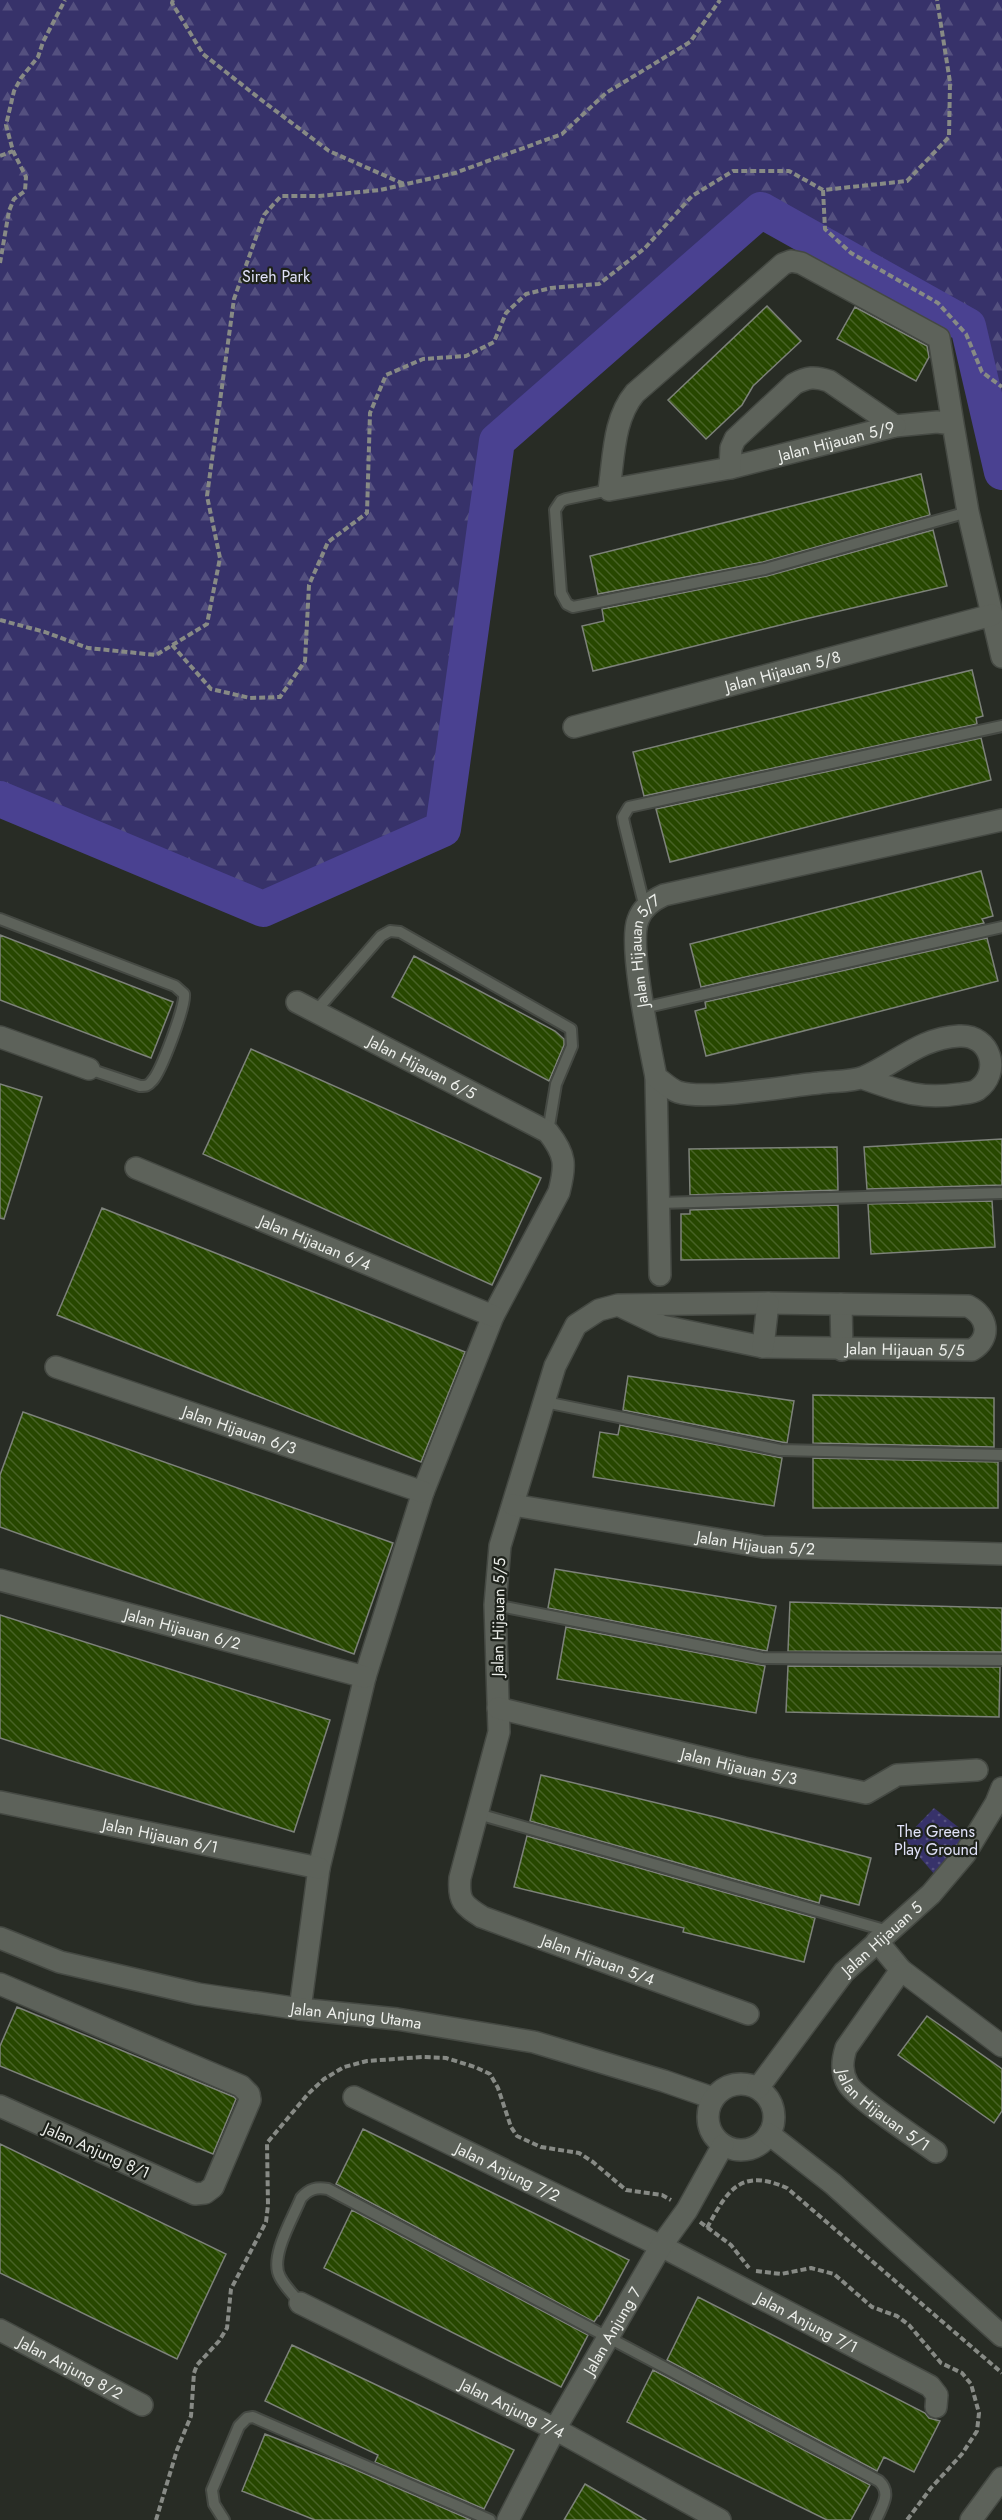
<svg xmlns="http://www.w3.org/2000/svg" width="1002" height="2520" font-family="Jost,sans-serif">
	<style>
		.forest { fill: url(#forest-firs) }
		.park { fill: url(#park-dots) }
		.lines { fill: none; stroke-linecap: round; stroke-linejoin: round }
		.river { stroke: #4a4191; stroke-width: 36 }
		.building { fill: url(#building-back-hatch); stroke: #7d827a; stroke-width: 1.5 }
		.lane-casing { stroke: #454943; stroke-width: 14 }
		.street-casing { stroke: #454943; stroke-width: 24 }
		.path { stroke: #878a85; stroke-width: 4; stroke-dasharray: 6 3; stroke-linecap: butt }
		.lane { stroke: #5d625a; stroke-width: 10 }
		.street { stroke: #5d625a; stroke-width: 21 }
		.labels { text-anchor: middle; stroke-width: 4.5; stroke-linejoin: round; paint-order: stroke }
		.park-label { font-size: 16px; fill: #e1e2f9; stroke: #1e221b }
		.street-label { font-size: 16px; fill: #edefeb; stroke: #1e221b }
	</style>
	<defs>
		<pattern id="forest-firs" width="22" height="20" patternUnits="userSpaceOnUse" patternTransform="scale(1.5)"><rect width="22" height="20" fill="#37326a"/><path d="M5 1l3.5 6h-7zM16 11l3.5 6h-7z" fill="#54507f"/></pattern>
		<pattern id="park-dots" width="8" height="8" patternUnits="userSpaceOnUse" patternTransform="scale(1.5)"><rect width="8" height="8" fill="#37326a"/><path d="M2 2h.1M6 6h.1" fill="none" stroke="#54507f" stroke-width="1.8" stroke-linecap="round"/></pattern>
		<pattern id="building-back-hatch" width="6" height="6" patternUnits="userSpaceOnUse" patternTransform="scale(1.5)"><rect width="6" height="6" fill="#274700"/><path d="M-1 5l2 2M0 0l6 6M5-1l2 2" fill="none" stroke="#476225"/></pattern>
	</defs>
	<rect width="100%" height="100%" fill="#282c25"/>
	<path class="forest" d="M0,0H1002V472L968,326L761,210L497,441L443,829L263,909L0,799Z"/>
	<path class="park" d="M934,1808L967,1834L941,1882L904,1839Z"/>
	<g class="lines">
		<path class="river" d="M0,799L263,909L443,829L497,441L761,210L968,326L1002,472"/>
	</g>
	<path class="building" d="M767,306L801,341L753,386L742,405L706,439L668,400Z
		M855,307L927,346L929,357L916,381L837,339Z
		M921,474L930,515L763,562L598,594L590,556Z
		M933,530L947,586L801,620L593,671L582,626L604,621L602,609L767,576Z
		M972,670L983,716L976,718L977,724L644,796L633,752Z
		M981,738L991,780L670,862L656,809Z
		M981,871L993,916L982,919L984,923L701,987L690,944Z
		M0,935L173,1002L151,1058L0,1000Z
		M987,938L998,981L706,1056L695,1011L706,1008L705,1002Z
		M414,956L555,1031L564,1039V1045L549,1081L392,997Z
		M251,1049L541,1178L492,1285L203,1154Z
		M0,1084L42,1097L4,1219L0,1218Z
		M1002,1139V1185L867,1189L864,1147Z
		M837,1147L838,1190L690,1195L689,1149Z
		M992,1201L995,1247L871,1254L868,1204Z
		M838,1205L839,1258L681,1260V1214H690V1210Z
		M102,1208L465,1352L421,1462L57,1315Z
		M628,1376L794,1401L787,1443L623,1410Z
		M813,1395L994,1398V1447L813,1443Z
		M23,1412L393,1543L354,1654L0,1527V1475Z
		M620,1425L782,1458L774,1506L593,1477L600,1432L618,1435Z
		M813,1458L998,1462V1508H813Z
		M555,1569L776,1606L767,1651L548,1608Z
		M790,1602L1002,1608V1652L788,1651Z
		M0,1615L330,1720L294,1832L0,1738Z
		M566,1627L765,1666L756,1713L557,1679Z
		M788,1666L1000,1667L999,1717L786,1712Z
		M541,1775L715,1817L871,1858L859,1905L821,1895L819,1903L530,1821Z
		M527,1836L815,1918L804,1962L683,1932L684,1928L514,1887Z
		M17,2007L234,2097L236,2099L213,2154L0,2066V2046Z
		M927,2016L1002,2069V2111L994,2123L898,2055Z
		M363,2129L629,2260L599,2316H598L594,2322L336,2184Z
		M0,2144L226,2254L177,2359L0,2273Z
		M352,2210L588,2335L561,2387L324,2268Z
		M698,2297L925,2413L929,2418L940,2421L914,2472L884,2457L877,2471L667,2360Z
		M292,2345L514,2450L484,2509L375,2462L378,2455L265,2401Z
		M653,2370L870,2485L851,2520H827L627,2422Z
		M265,2434L347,2466L471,2520H315L242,2491Z
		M585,2484L622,2506L646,2520H564Z"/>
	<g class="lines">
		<g class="lane-casing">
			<path id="lane" d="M609,490L566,499L561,501L555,510L561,593L567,604L573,607L765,569L968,512
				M645,908L624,823L623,817L629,807L1002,726
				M0,919L175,986L184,994C186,1005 161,1072 152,1081C148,1086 146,1086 140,1086L89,1069
				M643,1008L1002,927
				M316,1011L381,936L390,931L400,932L571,1029L572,1046L556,1084L548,1132
				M659,1203L1002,1193
				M545,1402L780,1450L1002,1455
				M495,1605L762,1658L1002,1660
				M478,1814L888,1931
				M300,2303C294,2295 285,2287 280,2277C269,2257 293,2218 301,2198C309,2189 316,2187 328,2189L879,2481C892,2493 882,2506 876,2520
				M224,2520L214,2504L212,2490L239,2426L247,2418L253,2417L490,2520"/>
		</g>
		<g class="street-casing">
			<g id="street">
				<path id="s1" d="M953,424L939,338L801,263L791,261L783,264L635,393C613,419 614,457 609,490L730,468L895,426L937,422L953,424L968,512L1002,657"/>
				<path d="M730,468L731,448L735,439L794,384C807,377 815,376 829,381L895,426"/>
				<path id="s2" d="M574,727L992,615"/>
				<path id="s3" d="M297,1002L548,1132C566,1155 566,1165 559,1192L493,1316L423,1492L365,1677L319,1868L300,2009"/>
				<path d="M0,1037L89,1069"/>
				<path d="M656,1077L660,1275"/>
				<path id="s4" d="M862,1078C900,1091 919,1100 959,1094C965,1093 972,1093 977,1090C1002,1073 991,1034 959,1036C920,1038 897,1063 864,1077C851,1082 832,1081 819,1083C787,1086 706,1101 678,1092C670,1089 663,1082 656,1077C650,1046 628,945 638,920C642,908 653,900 664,895L1002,820"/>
				<path id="s5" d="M136,1168L493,1316"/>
				<path d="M841,1304L842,1350"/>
				<path id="s6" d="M618,1305L662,1326L763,1347L972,1350C992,1338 988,1316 968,1306L768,1303L618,1305L599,1310L576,1325L555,1366L500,1546L495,1605L499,1732L460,1878C458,1901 463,1905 482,1917L748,2014"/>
				<path d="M763,1347L768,1303"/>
				<path id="s7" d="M56,1367L423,1492"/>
				<path id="s8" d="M513,1505L763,1547L1002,1554"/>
				<path id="s9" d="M0,1580L365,1677"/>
				<path id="s10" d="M498,1708L744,1768L866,1793L897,1775L977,1770"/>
				<path id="s11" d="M0,1802L319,1868"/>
				<path id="s12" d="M0,1938L60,1962L198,1994L300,2009L397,2019L534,2042L664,2081L713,2098"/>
				<path d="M877,1941L901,1970L1002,2046"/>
				<path id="s13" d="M901,1970L846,2048C842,2061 841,2072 848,2084C857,2099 918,2139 936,2152"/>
				<path d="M0,1984L241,2086L249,2094L250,2100L213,2187L205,2193L195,2194L0,2106"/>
				<circle cx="741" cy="2117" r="33"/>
				<path id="s14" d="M758,2088L844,1972L931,1894L965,1854L996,1803L1002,1788"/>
				<path id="s15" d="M354,2097L661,2246L930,2386L937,2395L936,2407"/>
				<path d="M769,2134L833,2184L1002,2336"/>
				<path id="s16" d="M300,2303L555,2429L720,2520"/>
				<path id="s17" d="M0,2330L142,2405"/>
				<path id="s18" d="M508,2520L555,2429L661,2246L687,2210L723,2145"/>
				<path d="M971,2520L1002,2478"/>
			</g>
		</g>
		<path class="path" d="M173,0L172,3L203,54L264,102L329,151L404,184
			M0,156L13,151
			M823,190L825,229L851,253L938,303L966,334L982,372L1002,387
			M0,263L9,211L14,199L25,191L26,177L13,151L6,125L14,91L21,78L38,57L43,42L65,0
			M0,620L45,632L88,648L156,655L207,624L220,558L207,496L234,299L264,215L281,196H319L380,190L455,173L562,134L606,93L690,42L720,0
			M172,645L211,689L250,698L280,697L305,661L309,585L328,542L367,513L370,413L386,375L423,359L466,356L494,342L506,313L526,294L551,288L599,284L645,248L692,196L733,171H789L823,190L907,181L949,137L950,82L937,0
			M700,2222L731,2245L749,2268
			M707,2228C728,2189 741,2168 787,2188L1002,2373
			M756,2271L781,2274L811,2268L834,2274L872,2307L897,2316L909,2325L941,2363L962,2373L971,2384L979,2413L977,2431L962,2454L931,2488L907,2520
			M156,2520L177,2450L191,2416L194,2373L197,2365L219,2341L227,2328L231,2289L266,2222L268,2205L267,2143L308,2094L324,2079L344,2067L367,2061L422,2057L446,2058L475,2067L490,2074L498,2088L511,2127L517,2136L541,2147L579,2153L593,2162L626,2190L662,2195L671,2200"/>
		<use href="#lane" class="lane"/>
		<use href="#street" class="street"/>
	</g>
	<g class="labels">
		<g class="park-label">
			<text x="276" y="282">Sireh Park</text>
			<text x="936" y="1837">The Greens<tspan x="936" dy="18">Play Ground</tspan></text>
		</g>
		<g class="street-label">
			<text dy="6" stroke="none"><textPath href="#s1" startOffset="794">Jalan Hijauan 5/9</textPath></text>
			<text dy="6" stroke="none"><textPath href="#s2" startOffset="216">Jalan Hijauan 5/8</textPath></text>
			<text dy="6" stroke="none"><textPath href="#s4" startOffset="645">Jalan Hijauan 5/7</textPath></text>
			<text dy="6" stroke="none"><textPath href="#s3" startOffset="141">Jalan Hijauan 6/5</textPath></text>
			<text dy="6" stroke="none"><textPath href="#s5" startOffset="194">Jalan Hijauan 6/4</textPath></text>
			<text dy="6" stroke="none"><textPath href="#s6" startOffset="294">Jalan Hijauan 5/5</textPath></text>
			<text dy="6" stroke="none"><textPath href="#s7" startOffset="194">Jalan Hijauan 6/3</textPath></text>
			<text dy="6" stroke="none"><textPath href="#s8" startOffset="246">Jalan Hijauan 5/2</textPath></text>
			<text transform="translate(498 1617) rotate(-89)" y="6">Jalan Hijauan 5/5</text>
			<text dy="6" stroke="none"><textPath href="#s9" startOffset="189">Jalan Hijauan 6/2</textPath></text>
			<text dy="6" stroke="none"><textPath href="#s10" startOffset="248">Jalan Hijauan 5/3</textPath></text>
			<text dy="6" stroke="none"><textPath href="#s11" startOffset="164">Jalan Hijauan 6/1</textPath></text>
			<text dy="6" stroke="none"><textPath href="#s14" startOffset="195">Jalan Hijauan 5</textPath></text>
			<text dy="6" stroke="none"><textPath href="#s6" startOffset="1558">Jalan Hijauan 5/4</textPath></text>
			<text dy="6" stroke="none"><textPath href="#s12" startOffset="366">Jalan Anjung Utama</textPath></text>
			<text dy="6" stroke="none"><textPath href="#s13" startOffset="176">Jalan Hijauan 5/1</textPath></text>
			<text transform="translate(97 2150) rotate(24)" y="6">Jalan Anjung 8/1</text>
			<text dy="6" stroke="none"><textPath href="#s15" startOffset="171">Jalan Anjung 7/2</textPath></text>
			<text dy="6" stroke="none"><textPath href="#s15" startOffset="506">Jalan Anjung 7/1</textPath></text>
			<text dy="6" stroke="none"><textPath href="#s18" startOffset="216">Jalan Anjung 7</textPath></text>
			<text dy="6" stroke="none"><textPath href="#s17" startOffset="80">Jalan Anjung 8/2</textPath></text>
			<text dy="6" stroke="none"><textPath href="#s16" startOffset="237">Jalan Anjung 7/4</textPath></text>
		</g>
	</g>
</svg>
